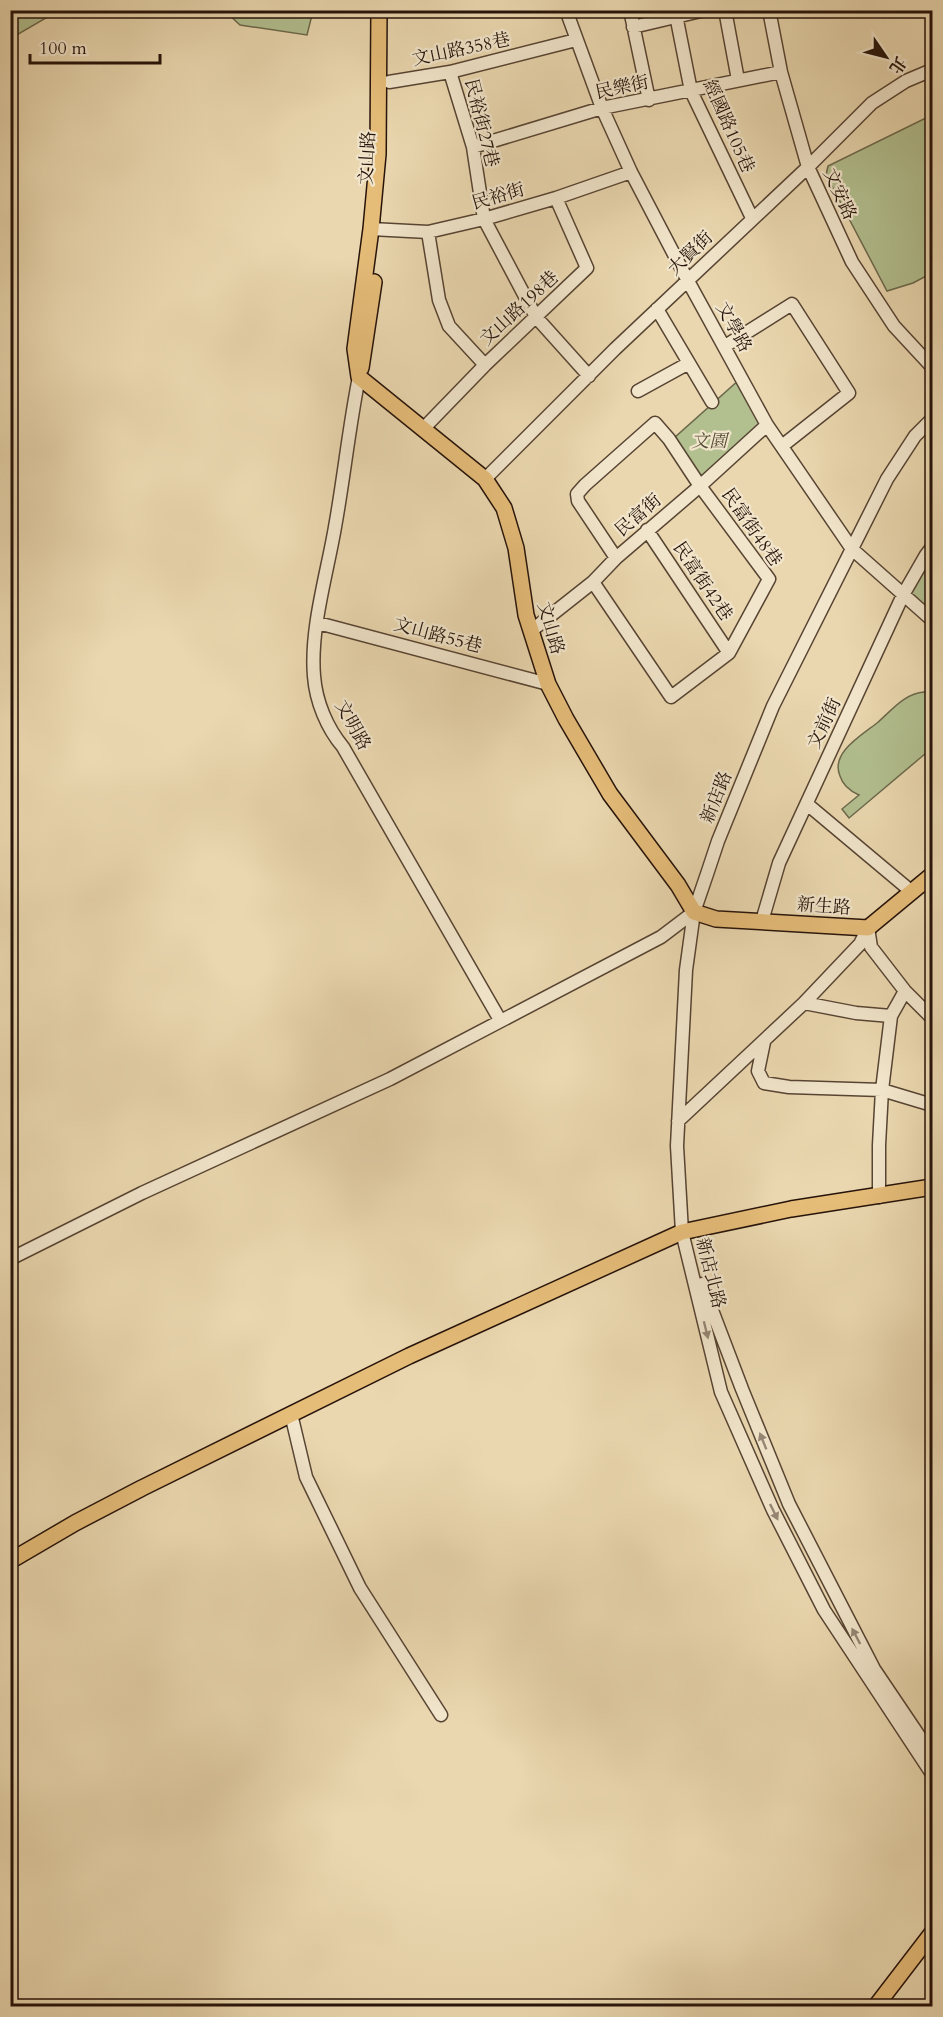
<svg xmlns="http://www.w3.org/2000/svg" width="943" height="2017" font-family="Cardo,'Noto Serif TC',serif">
	<style>
		.green { fill: #b2bf8f; stroke: #6c694c; stroke-width: 1.5 }
		.lines { fill: none; stroke-linecap: round; stroke-linejoin: round }
		.minor-casing { stroke: #574433; stroke-width: 15 }
		.major-casing { stroke: #26130a; stroke-width: 18 }
		.minor { stroke: #f1e5cb; stroke-width: 12 }
		.major { stroke: #e5bc78; stroke-width: 15 }
		.oneway { fill: #968674 }
		.labels { text-anchor: middle; stroke-width: 4.5; stroke-linejoin: round; paint-order: stroke }
		.street-label { font-size: 18px; fill: #26130a; stroke: #f1e5cb }
		.park-label { font-size: 18px; font-style: italic; fill: #574f39; stroke: #f1e5cb }
	</style>
	<rect width="100%" height="100%" fill="#ead7af"/>
	<filter id="stains"><feTurbulence type="fractalNoise" baseFrequency=".00333" numOctaves="4"/><feColorMatrix values="0 0 0 0 .2 0 0 0 0 .09 0 0 0 0 .02 0 0 0 .5 -.17"/></filter>
	<radialGradient id="worn" r=".72"><stop offset=".6" stop-color="#630" stop-opacity="0"/><stop offset="1" stop-color="#630" stop-opacity=".3"/></radialGradient>
	<path class="green" d="M28,11V10L58,11L15,36L11,28V22Z
		M225,11H313L307,35L240,25Z
		M932,115V273L913,283L887,291L826,175L828,166Z
		M739,380L764,424L701,482L673,439Z
		M932,551V615L906,594Z
		M924,692L932,694V748L849,818L842,809L859,795C850,791 843,786 840,776C830,753 862,735 877,723C891,711 905,693 924,692Z"/>
	<g class="lines">
		<g class="minor-casing">
			<path id="minor" d="M566,10L602,108L631,172L688,281L767,425L852,549L932,620
				M630,10L649,100
				M675,10L691,91L752,218
				M725,10L738,80
				M769,10L781,72L808,167L852,262L894,326L932,367
				M633,27L705,10
				M450,72L473,147L484,219L536,317L589,376
				M389,82L450,72L576,40
				M473,147L602,108L781,72
				M371,229L428,232L484,219L556,198L631,172
				M428,232L439,300L449,326L485,365
				M657,309L712,402
				M725,346L792,304L849,393L782,446
				M359,377C349,427 344,477 335,527C327,574 310,629 314,676C316,702 327,728 343,747L500,1020
				M638,391L689,363
				M932,419L915,436L887,479L773,706L718,841L707,874L694,912L686,970L677,1146L682,1232L721,1392L773,1510L824,1610L932,1774
				M423,429L485,365L587,268L556,198
				M485,479L615,349L808,167L872,103L906,81L932,70
				M647,530L729,653
				M593,582L671,697L729,653L769,579L700,486L669,439L655,423L585,485L577,494L578,501L616,558
				M318,623L548,684
				M531,631L593,582L616,558L700,486L767,425
				M807,804L912,892
				M762,921L779,863L903,595L926,555L932,547
				M868,928L871,947L905,991L932,1018
				M804,1003L856,1013L891,1016
				M764,1042L758,1071L764,1083L789,1087L882,1090L932,1105
				M678,1121L804,1003L860,944L868,928
				M879,1197V1145L882,1090L891,1016L905,991
				M10,1259L142,1193L390,1079L661,937L694,912
				M702,1284L742,1389L789,1504L874,1669L932,1755
				M291,1414L306,1477L360,1588L441,1715"/>
		</g>
		<g class="major-casing">
			<path id="major" d="M379,10L378,154L371,229L355,349L359,377L485,479L504,508L516,548L526,615L548,684L566,719L610,794L678,885L694,912L716,919L868,928L932,875
				M361,368L374,282
				M10,1561L75,1523L142,1488L409,1356L682,1232L791,1209L932,1187
				M876,2006L932,1933"/>
		</g>
		<use href="#minor" class="minor"/>
		<use href="#major" class="major"/>
	</g>
	<defs><path id="oneway-solid" d="M-6-.8H1V-3.2L6.5 0L1 3.2V.8H-6Z" transform="scale(1.5)"/></defs>
	<g class="oneway">
		<use href="#oneway-solid" transform="translate(706 1330) rotate(76)"/>
		<use href="#oneway-solid" transform="translate(763 1441) rotate(-112)"/>
		<use href="#oneway-solid" transform="translate(774 1512) rotate(64)"/>
		<use href="#oneway-solid" transform="translate(856 1636) rotate(-118)"/>
	</g>
	<g class="labels">
		<g class="street-label">
			<text transform="translate(461 49) rotate(-12)" y="6">文山路358巷</text>
			<text transform="translate(622 87) rotate(-12)" y="6">民樂街</text>
			<text transform="translate(482 123) rotate(76)" y="6">民裕街27巷</text>
			<text transform="translate(729 126) rotate(66)" y="6">經國路105巷</text>
			<text transform="translate(367 158) rotate(-87)" y="6">文山路</text>
			<text transform="translate(840 194) rotate(65)" y="6">文安路</text>
			<text transform="translate(498 196) rotate(-16)" y="6">民裕街</text>
			<text transform="translate(690 253) rotate(-44)" y="6">大賢街</text>
			<text transform="translate(519 308) rotate(-43)" y="6">文山路198巷</text>
			<text transform="translate(734 327) rotate(61)" y="6">文學路</text>
			<text transform="translate(638 515) rotate(-41)" y="6">民富街</text>
			<text transform="translate(752 527) rotate(55)" y="6">民富街48巷</text>
			<text transform="translate(703 581) rotate(56)" y="6">民富街42巷</text>
			<text transform="translate(551 628) rotate(74)" y="6">文山路</text>
			<text transform="translate(438 635) rotate(15)" y="6">文山路55巷</text>
			<text transform="translate(824 723) rotate(-65)" y="6">文前街</text>
			<text transform="translate(353 725) rotate(61)" y="6">文明路</text>
			<text transform="translate(716 797) rotate(-68)" y="6">新店路</text>
			<text transform="translate(824 906) rotate(4)" y="6">新生路</text>
			<text transform="translate(711 1273) rotate(76)" y="6">新店北路</text>
		</g>
		<g class="park-label">
			<text x="709" y="447">文園</text>
		</g>
	</g>
	<rect width="943" height="2017" fill="none" stroke="#ead7af" stroke-width="36"/>
	<rect x="12" y="12" width="919" height="1993" fill="none" stroke="#26130a" stroke-width="3"/>
	<rect x="18" y="18" width="907" height="1981" fill="none" stroke="#26130a" stroke-width="1.5"/>
	<g transform="translate(886 57) rotate(125)" stroke="#f1e5cb" stroke-width="4.5" paint-order="stroke">
	<path d="M0-4.5L10 22L0 15L-10 22Z" fill="#26130a"/>
	<text y="-9" font-size="16" font-weight="bold" text-anchor="middle" fill="#26130a">北</text>
	</g>
	<path d="M30 54v9h130v-9" fill="none" stroke="#26130a" stroke-width="3"/>
	<text x="39" y="54" font-size="18" fill="#26130a" stroke="#f1e5cb" stroke-width="4.5" paint-order="stroke">100 m</text>
	<rect width="100%" height="100%" filter="url(#stains)"/>
	<rect width="100%" height="100%" fill="url(#worn)"/>
</svg>
